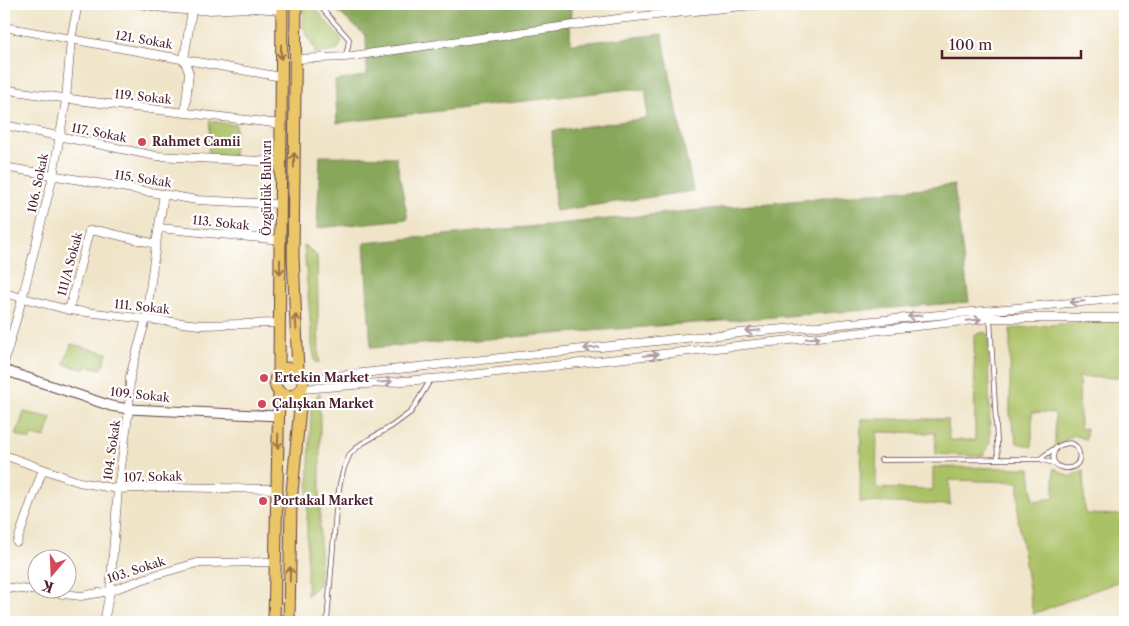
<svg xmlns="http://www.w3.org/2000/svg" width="1129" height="626" font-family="'Libre Caslon Text',serif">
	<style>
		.green { fill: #abc165; stroke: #7a7048 }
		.forest { fill: #88a75a; stroke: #696342 }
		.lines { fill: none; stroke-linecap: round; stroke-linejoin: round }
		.service-casing { stroke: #633d42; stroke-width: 5.5 }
		.minor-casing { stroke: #633d42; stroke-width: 9 }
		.tertiary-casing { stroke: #633d42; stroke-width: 11 }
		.primary-casing { stroke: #633d42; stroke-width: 13 }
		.service { stroke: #fff; stroke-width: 4 }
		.minor { stroke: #fff; stroke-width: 8 }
		.tertiary { stroke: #fff; stroke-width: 9 }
		.primary { stroke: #eac669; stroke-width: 11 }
		.oneway { stroke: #9a724a }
		.oneway2 { stroke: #ae9aa0 }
		.poi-dot { fill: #d1495b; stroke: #fff; stroke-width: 2 }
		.labels { text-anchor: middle; stroke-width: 4.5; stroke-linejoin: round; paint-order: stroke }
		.street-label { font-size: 12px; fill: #4a1f2b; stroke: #fff }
		.poi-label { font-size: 12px; font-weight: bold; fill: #4a1f2b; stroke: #fff; text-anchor: start }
	</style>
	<rect width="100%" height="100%" fill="#fff"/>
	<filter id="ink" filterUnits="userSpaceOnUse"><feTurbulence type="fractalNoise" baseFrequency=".02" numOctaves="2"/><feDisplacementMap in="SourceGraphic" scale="10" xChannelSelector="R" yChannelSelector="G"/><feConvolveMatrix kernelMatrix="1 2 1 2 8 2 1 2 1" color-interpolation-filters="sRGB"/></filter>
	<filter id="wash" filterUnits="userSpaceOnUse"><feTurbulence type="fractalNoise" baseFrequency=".0096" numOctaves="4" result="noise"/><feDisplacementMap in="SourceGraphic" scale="20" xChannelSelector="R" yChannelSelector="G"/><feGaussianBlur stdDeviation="1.12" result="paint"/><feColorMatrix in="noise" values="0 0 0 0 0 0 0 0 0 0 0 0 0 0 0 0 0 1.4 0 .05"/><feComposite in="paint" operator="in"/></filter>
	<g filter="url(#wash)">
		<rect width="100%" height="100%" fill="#efe4c7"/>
		<path class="green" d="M304,5L314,7L342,40L337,51L315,54V50L303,27Z
			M210,121L236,125L233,157L208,156Z
			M304,245L317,256L319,363L315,362L312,345Z
			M1125,318V378L1079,377L1080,429L1086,428V440L1074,435L1055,447V413L1032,412V447L1017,443L1010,415V329Z
			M985,332L988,335L990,440L988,449L983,455L973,456L936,454L935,433L877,432L876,488L933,490V467L1030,468L1033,501L1054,498V468L1070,477L1083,470L1085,514L1125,515V579L1033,614L1018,518L1019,482L949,480L950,505L860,502L861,419H948L949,440H975L974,335Z
			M71,344L107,353L102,369L86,366L85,370L64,364Z
			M320,392V583L307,596V524L311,407L313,401Z
			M24,412L52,418L45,438L32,435L30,440L16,435Z"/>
		<path class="forest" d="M329,4H571L570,44L662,34L693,191L555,211L552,131L647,118L646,90L629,89L337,123L335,81L367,75L366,36Z
			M320,156L396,157L408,219L317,228Z
			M954,185L969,302L371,348L364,243Z"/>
	</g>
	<g filter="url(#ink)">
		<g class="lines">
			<g class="service-casing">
				<path id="service" d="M321,4L324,11L349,39L348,47L345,57
					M990,317L998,459
					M881,460L1040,459
					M1056,464L1040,459C1049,452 1074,431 1079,453C1084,476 1042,472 1056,448
					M327,622L336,510L340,483L344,468L350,454L361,444L392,426L411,412L431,379"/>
			</g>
			<g class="minor-casing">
				<path id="minor" d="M140,4C157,7 173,10 190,10C220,11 252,5 282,11
					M4,27L281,77
					M295,59L345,57L617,19L763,4
					M4,89C95,105 188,112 280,124
					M185,112L189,73L184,59L193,4
					M4,125L156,156L280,162
					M4,167L197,200L280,204
					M159,228L280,240
					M4,293L69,310L146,319L200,325L280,323
					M69,310L89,231H100L156,244
					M4,363L22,299L53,176L66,100L71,39L78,4
					M301,374L317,378L675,339L1125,298
					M302,389L442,378L991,318H1125
					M4,455L79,482L118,489L162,487L277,489
					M17,542L43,469
					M4,587L81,596L110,591L158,574L197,563L275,562
					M104,622L110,591L118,489L129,409L130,376L146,319L156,244L164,194"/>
			</g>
			<g class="tertiary-casing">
				<path id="tertiary" d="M4,370L111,406L129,409L279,416"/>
			</g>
			<g class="primary-casing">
				<path id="primary" d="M296,4L293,256L298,371
					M275 382a14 14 0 1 1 28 0a14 14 0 1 1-28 0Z
					M279,371L282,4
					M274,622L279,393
					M289,622L291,503L300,407L299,393"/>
			</g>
			<use href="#service" class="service"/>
			<use href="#minor" class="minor"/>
			<use href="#tertiary" class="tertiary"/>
			<use href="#primary" class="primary"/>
		</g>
		<defs><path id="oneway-shaft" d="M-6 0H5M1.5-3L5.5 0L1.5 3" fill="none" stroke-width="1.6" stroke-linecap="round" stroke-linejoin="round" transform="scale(1.25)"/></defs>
		<g class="oneway">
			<use href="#oneway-shaft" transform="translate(281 52) rotate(91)"/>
			<use href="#oneway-shaft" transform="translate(294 160) rotate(-89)"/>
			<use href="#oneway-shaft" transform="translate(280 267) rotate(90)"/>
			<use href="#oneway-shaft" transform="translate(296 322) rotate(-93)"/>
			<use href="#oneway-shaft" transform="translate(278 441) rotate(92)"/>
			<use href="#oneway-shaft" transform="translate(290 574) rotate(-89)"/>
		</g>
		<g class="oneway2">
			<use href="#oneway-shaft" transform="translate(1077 302) rotate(175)"/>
			<use href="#oneway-shaft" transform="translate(915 316) rotate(175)"/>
			<use href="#oneway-shaft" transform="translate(974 320) rotate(-6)"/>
			<use href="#oneway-shaft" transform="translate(753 331) rotate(175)"/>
			<use href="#oneway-shaft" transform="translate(813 338) rotate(-6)"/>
			<use href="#oneway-shaft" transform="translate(591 348) rotate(174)"/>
			<use href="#oneway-shaft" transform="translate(651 355) rotate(-6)"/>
			<use href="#oneway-shaft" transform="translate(385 382) rotate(-4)"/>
		</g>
	</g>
	<g class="poi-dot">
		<circle cx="142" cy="142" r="5"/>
		<circle cx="264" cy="378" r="5"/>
		<circle cx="262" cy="404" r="5"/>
		<circle cx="263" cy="501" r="5"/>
	</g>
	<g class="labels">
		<g class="street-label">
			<text transform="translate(144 40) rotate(10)" y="4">121. Sokak</text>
			<text transform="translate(143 97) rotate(6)" y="4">119. Sokak</text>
			<text transform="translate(99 133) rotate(11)" y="4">117. Sokak</text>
			<text transform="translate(143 179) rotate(9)" y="4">115. Sokak</text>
			<text transform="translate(38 183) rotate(-78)" y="4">106. Sokak</text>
			<text transform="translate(267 188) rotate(-90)" y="4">Özgürlük Bulvarı</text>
			<text transform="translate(221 223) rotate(6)" y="4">113. Sokak</text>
			<text transform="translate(70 264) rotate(-75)" y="4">111/A Sokak</text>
			<text transform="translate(142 307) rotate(6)" y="4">111. Sokak</text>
			<text transform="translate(140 395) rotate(6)" y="4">109. Sokak</text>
			<text transform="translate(112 450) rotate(-82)" y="4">104. Sokak</text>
			<text transform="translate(153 477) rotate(-1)" y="4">107. Sokak</text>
			<text transform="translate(136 570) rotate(-18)" y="4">103. Sokak</text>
		</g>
		<g class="poi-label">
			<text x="152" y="146">Rahmet Camii</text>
			<text x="274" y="382">Ertekin Market</text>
			<text x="272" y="408">Çalışkan Market</text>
			<text x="273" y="505">Portakal Market</text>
		</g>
	</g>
	<rect width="1129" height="626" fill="none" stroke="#fff" stroke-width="20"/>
	<g transform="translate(52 574) rotate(199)"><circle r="24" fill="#ffffff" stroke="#b7a5aa"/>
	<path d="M0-4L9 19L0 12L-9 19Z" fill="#d1495b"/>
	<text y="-8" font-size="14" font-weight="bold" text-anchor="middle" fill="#4a1f2b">K</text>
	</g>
	<path d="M942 50v8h139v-8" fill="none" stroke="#4a1f2b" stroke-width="2.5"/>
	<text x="949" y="50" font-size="15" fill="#4a1f2b" stroke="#ffffff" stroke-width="4" paint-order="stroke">100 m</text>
</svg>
